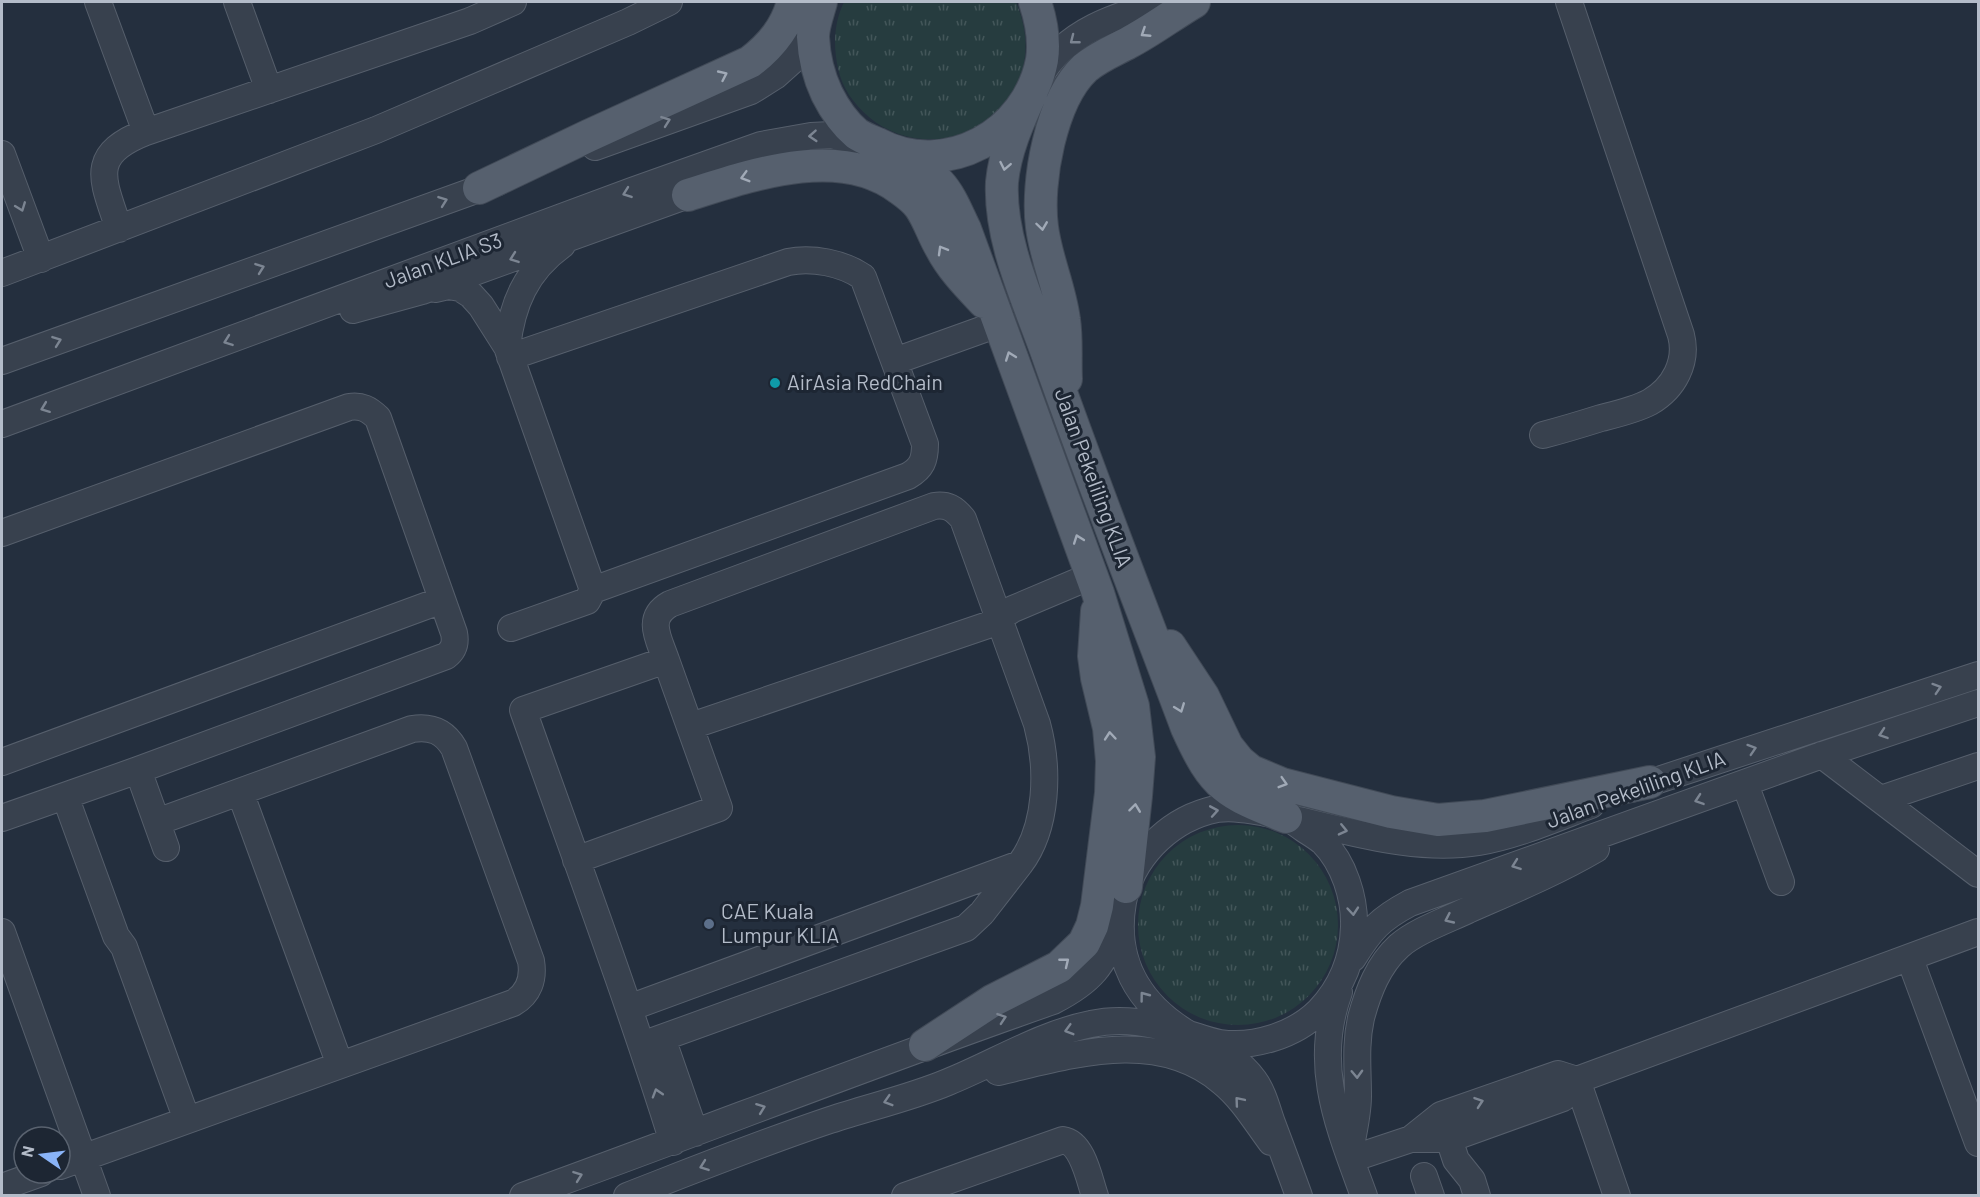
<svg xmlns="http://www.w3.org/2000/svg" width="1980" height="1197" font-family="Barlow,sans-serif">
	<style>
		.grass { fill: url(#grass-tufts) }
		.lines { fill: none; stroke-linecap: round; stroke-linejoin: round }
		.minor-casing { stroke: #565f6c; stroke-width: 28 }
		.major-casing { stroke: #414a57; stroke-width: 34 }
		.minor { stroke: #38414e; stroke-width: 26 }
		.major { stroke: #56606e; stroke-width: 32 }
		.oneway { stroke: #a1aab7 }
		.oneway2 { stroke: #7c8592 }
		.culture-dot { fill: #0f9aa8; stroke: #1d2633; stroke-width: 2 }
		.service-dot { fill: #5c6f8a; stroke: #1d2633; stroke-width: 2 }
		.labels { text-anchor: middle; stroke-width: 6; stroke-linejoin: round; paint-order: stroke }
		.street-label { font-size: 21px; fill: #b4bcc9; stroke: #1d2633 }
		.poi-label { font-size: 21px; fill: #b4bcc9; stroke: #1d2633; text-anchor: start }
	</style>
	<defs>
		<pattern id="grass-tufts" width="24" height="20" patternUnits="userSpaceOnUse" patternTransform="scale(1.5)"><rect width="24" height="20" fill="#263c3f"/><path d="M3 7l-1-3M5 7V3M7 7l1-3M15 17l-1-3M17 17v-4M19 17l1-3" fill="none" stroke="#435659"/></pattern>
	</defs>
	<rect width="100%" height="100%" fill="#242f3e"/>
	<path class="grass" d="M844,2H1016C1023,20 1027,35 1025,55C1024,69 1017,86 1009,97C1005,102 1002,107 998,112C964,147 905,148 869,117C854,104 842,88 838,68C833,45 834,23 844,2Z
		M1138 925a100 100 0 1 1 200 0a100 100 0 1 1-200 0Z"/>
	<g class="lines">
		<g class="minor-casing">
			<path id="minor" d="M98,2L146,132C87,155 103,180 119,229
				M237,2L269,90
				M1039,78C1066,30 1116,16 1166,2
				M146,132L470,21L513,2
				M595,147L751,91L775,76L794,59L807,36L813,20
				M2,154L41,259
				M2,273L376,130L628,22L669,2
				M435,289L448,286L460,288L471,295L481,306L507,347L593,590
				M353,310L422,291L688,195
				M507,347C512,304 526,271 562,245
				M510,357L788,262C812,257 843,263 863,277L925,444C925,460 922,468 908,476L593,590L587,601L511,628
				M2,361L498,182
				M895,361L998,324
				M2,424L632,191L761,145L811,136L831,135L870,145
				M1543,435C1562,430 1582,424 1601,418C1617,414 1635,410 1650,402C1674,388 1688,362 1681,335L1569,2
				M2,533L349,407C361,405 369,409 378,418L454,633C456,643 454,650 446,656L138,770L2,818
				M691,726L988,625L1013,609L1091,576
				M1822,755L1978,874
				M2,762L442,600
				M138,770L166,848
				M1745,784L1781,882
				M1631,789L1978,675
				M240,792L340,1065
				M65,796L116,936L124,947L187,1120
				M1881,799L1978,766
				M1298,820C1356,833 1418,852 1479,842C1518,835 1554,819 1591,805
				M576,860L719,808L666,660L523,710C574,854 627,996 673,1142
				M2,932L97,1196
				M1353,958C1371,929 1380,919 1410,903L1822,755L1978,703
				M1910,959L1978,1143
				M1339,992C1312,1066 1339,1127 1364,1196
				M629,1008L1020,864C1048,827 1049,768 1037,724L963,519C954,508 947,504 934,506L670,604C645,618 659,639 666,660
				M662,1038L695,1133
				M642,1045L966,928L982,913L1020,864
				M998,1072C1072,1055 1157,1027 1222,1082C1242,1098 1256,1122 1271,1142
				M1577,1080L1617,1196
				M1444,1124L1456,1160L1472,1180L1477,1196
				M1411,1139L1441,1115L1558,1074L1577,1080
				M1349,1155C1353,1135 1358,1115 1358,1096C1358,1069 1355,1045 1361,1018C1368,992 1378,965 1399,946C1416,931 1447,920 1468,910C1511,891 1555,873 1596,849
				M1351,1159L1411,1139H1449L1563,1098L1577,1080L1978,932
				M60,1166L513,1003C529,994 534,979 531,961L454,748C444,731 431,726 412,729L157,822
				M1424,1176L1431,1196
				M2,1187L41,1173
				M523,1196C700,1132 875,1063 1053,1001C1092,981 1103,966 1119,926
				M627,1196C694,1170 761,1143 830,1120C869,1107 910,1098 948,1082C995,1063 1041,1034 1091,1024C1122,1017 1152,1023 1182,1032C1194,1035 1207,1041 1220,1043C1254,1048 1295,1035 1319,1011C1341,988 1353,959 1354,927C1355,898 1344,863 1323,842C1317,837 1310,833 1304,829C1298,825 1291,819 1284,816C1277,814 1269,814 1261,812C1244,809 1225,806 1208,811C1166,823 1131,859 1123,902C1113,959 1137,1002 1185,1032C1212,1048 1235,1054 1254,1080C1263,1092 1267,1109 1272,1123C1281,1147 1290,1171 1299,1196
				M905,1196L1063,1140C1083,1143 1089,1179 1095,1196"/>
		</g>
		<g class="major-casing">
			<path id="major" d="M821,2C818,13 813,26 813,37C814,58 818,75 827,94C834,108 845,124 857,134C863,138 871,141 878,144C946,180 1028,134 1042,60C1045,40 1041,20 1035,2
				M1032,91C1019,120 1005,150 1002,182C999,239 1028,300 1047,353C1091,479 1140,603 1187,728C1214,788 1226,793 1286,817
				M890,151C906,160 926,169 939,183C951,196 957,213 965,229L1098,593L1133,706L1139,757L1136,796L1126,887
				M479,188L588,136L750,62C771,46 786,28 793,2
				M688,195C751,175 840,143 900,189C907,194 915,200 920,207C929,220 933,235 941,248C952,269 968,285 984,302
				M1066,379C1065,360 1067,339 1064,320C1060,288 1046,259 1042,227C1036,182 1051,100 1085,68C1098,57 1113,51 1128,43C1151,31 1172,15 1194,2
				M1170,646L1203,696L1227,746L1239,761L1251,771L1282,784L1391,812L1438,820L1485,816L1650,782
				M925,1045L992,1001L1059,967L1084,943L1092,926L1097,906L1111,793L1112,761L1109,728L1097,678L1094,656L1097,611"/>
		</g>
		<use href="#minor" class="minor"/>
		<use href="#major" class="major"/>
	</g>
	<defs><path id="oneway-chevron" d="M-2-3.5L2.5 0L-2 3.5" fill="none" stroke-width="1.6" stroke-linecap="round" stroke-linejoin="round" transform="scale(1.5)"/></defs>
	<g class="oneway">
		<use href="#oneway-chevron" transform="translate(1145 33) rotate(147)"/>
		<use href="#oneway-chevron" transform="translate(723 75) rotate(-25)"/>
		<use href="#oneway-chevron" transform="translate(1005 166) rotate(101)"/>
		<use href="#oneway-chevron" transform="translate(745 177) rotate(164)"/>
		<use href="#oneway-chevron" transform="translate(1042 226) rotate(82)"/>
		<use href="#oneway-chevron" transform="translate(942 250) rotate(-120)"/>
		<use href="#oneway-chevron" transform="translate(1010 356) rotate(-110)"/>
		<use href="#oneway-chevron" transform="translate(1078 539) rotate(-110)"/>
		<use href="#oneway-chevron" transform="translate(1180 708) rotate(69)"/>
		<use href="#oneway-chevron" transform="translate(1110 736) rotate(-95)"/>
		<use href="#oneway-chevron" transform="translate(1283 783) rotate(17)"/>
		<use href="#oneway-chevron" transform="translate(1135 808) rotate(-83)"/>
		<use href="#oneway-chevron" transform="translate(1065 962) rotate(-39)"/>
	</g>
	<g class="oneway2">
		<use href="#oneway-chevron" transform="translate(1074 40) rotate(142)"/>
		<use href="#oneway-chevron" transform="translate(666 121) rotate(-20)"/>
		<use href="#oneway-chevron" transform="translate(813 136) rotate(176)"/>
		<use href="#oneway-chevron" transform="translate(627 193) rotate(160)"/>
		<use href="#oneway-chevron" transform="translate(443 201) rotate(-20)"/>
		<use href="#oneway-chevron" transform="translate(21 207) rotate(69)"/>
		<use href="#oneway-chevron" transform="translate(514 258) rotate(160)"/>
		<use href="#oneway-chevron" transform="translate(260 268) rotate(-20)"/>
		<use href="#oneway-chevron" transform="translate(57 341) rotate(-20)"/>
		<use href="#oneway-chevron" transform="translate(228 341) rotate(160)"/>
		<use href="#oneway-chevron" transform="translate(45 408) rotate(159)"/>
		<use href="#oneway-chevron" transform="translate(1937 688) rotate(-18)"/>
		<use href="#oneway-chevron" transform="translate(1883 734) rotate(161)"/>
		<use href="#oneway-chevron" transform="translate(1752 749) rotate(-18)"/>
		<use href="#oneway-chevron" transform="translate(1699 800) rotate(161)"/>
		<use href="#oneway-chevron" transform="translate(1214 811) rotate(-10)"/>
		<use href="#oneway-chevron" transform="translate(1343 830) rotate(13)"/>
		<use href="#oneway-chevron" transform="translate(1516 865) rotate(160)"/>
		<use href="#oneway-chevron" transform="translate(1353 911) rotate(85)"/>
		<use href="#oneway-chevron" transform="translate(1449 919) rotate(155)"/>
		<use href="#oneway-chevron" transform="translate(1144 996) rotate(-127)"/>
		<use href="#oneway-chevron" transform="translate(1002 1018) rotate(-19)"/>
		<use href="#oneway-chevron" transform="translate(1069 1030) rotate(164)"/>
		<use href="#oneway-chevron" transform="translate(1357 1074) rotate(88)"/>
		<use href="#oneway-chevron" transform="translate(657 1093) rotate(-107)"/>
		<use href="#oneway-chevron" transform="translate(888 1101) rotate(163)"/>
		<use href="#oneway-chevron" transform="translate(1239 1101) rotate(-130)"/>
		<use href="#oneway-chevron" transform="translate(1479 1102) rotate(-19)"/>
		<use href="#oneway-chevron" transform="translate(761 1108) rotate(-21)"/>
		<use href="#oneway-chevron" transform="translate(704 1166) rotate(160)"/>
		<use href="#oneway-chevron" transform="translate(578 1176) rotate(-20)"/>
	</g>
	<circle class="culture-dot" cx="775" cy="383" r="6"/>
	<circle class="service-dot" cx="709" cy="924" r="6"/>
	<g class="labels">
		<g class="street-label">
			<text transform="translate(443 261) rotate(-20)" y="7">Jalan KLIA S3</text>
			<text transform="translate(1093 478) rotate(70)" y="7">Jalan Pekeliling KLIA</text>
			<text transform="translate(1636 790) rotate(-20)" y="7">Jalan Pekeliling KLIA</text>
		</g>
		<g class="poi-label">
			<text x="787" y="390">AirAsia RedChain</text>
			<text x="721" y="919">CAE Kuala<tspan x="721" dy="24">Lumpur KLIA</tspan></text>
		</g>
	</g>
	<rect width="1980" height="1197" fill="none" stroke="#b4bcc9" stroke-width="6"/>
	<g transform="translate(42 1155) rotate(284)"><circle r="28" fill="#1d2633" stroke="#59626f" stroke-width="1.5"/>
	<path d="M0-4.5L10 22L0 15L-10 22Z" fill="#8ab4f8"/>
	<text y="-9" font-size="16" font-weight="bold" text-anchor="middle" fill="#b4bcc9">N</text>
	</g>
</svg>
